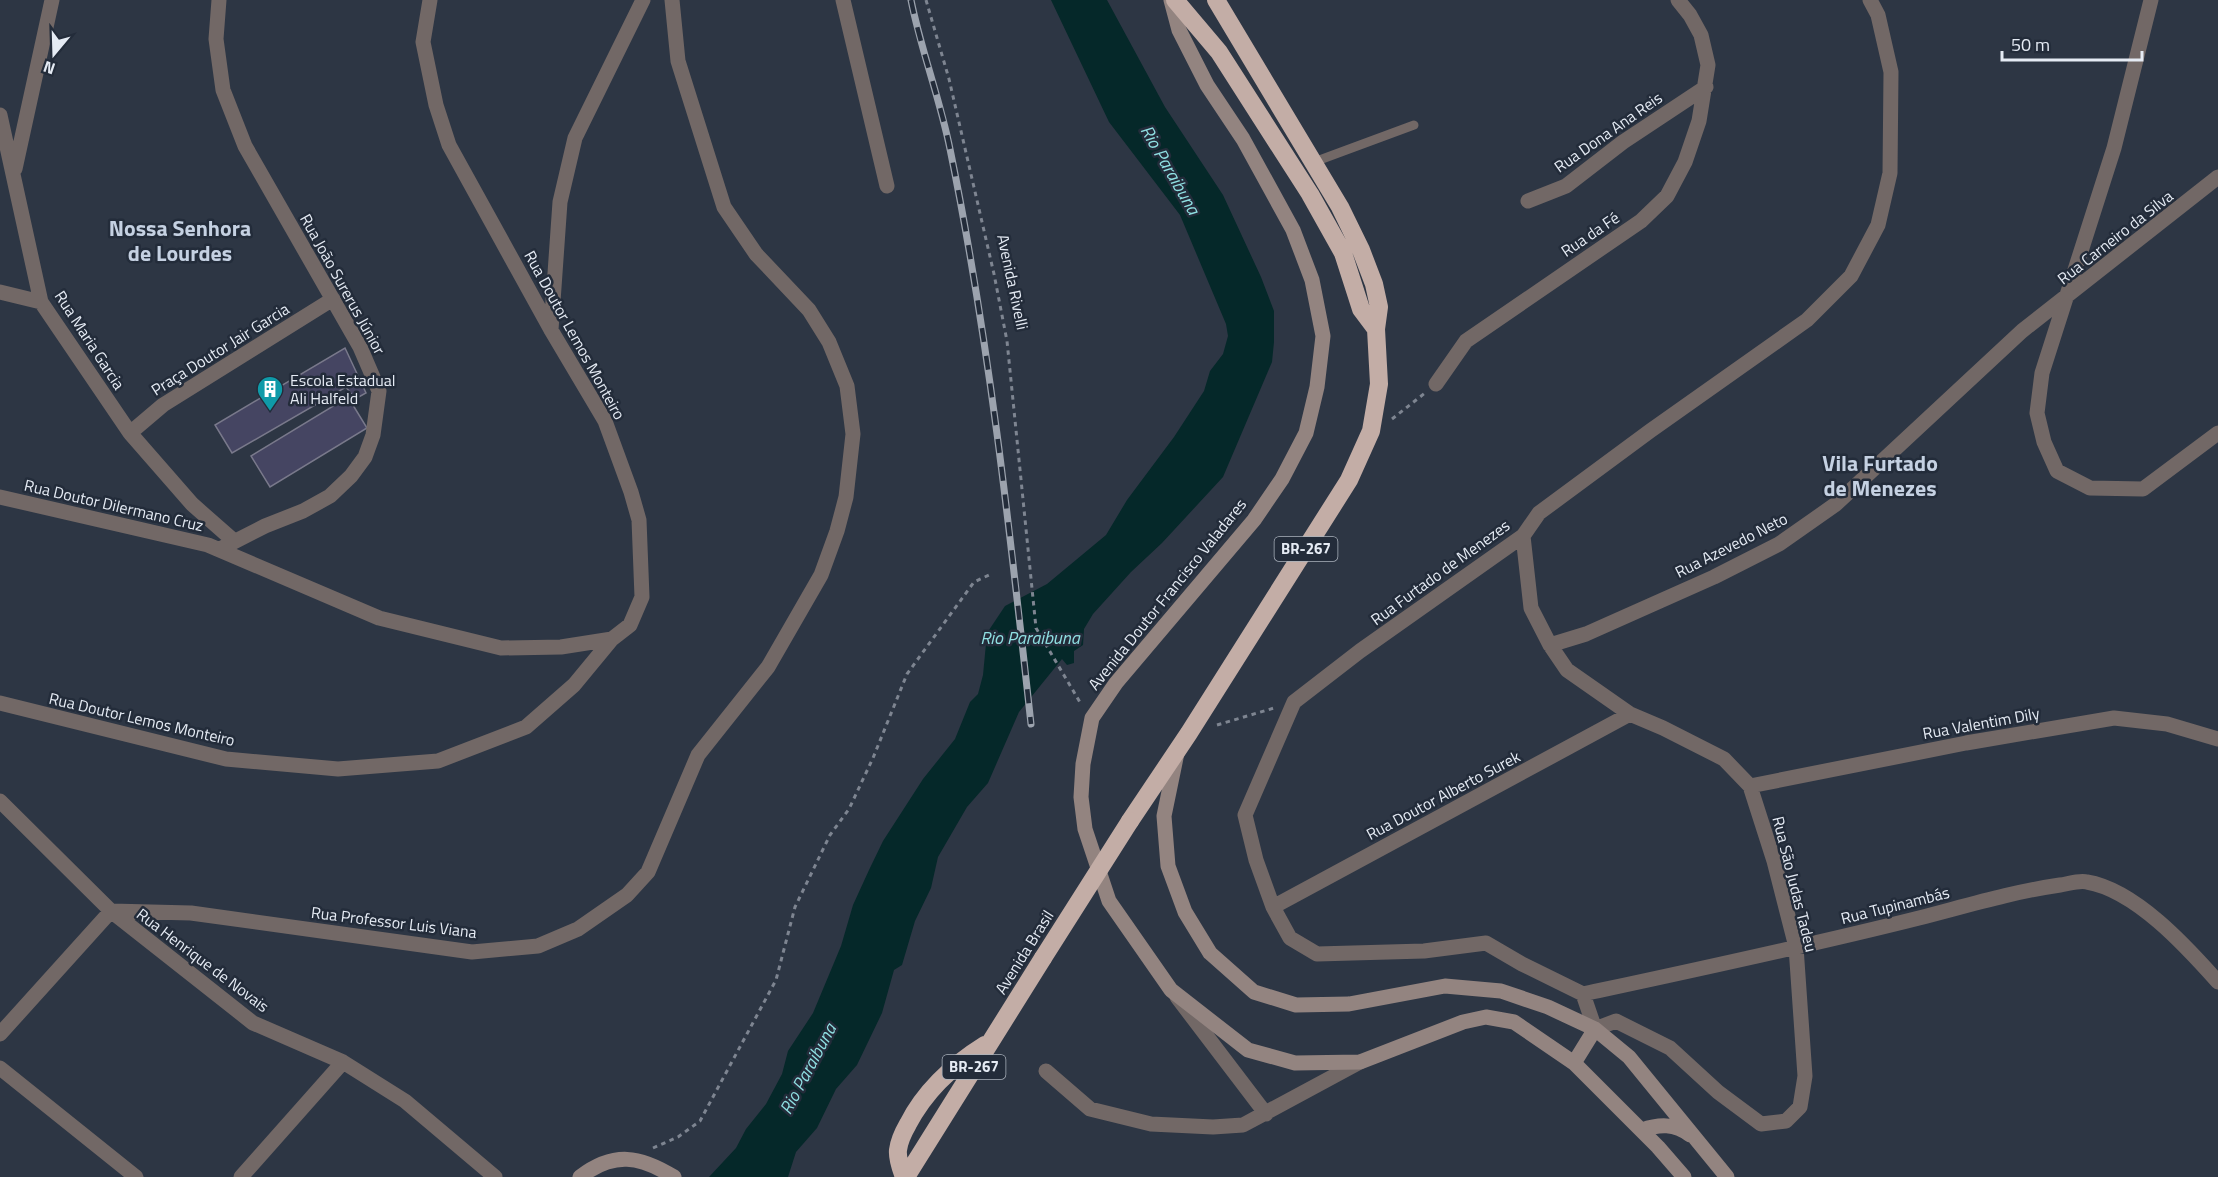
<svg xmlns="http://www.w3.org/2000/svg" width="2218" height="1177" font-family="'Titillium Web',sans-serif">
	<style>
		.water { fill: #052829 }
		.building { fill: #454562; stroke: #79798b; stroke-width: 1.5 }
		.lines { fill: none; stroke-linecap: round; stroke-linejoin: round }
		.path { stroke: #7e8591; stroke-width: 3; stroke-dasharray: 4.5 4.5; stroke-linecap: butt }
		.lane { stroke: #726866; stroke-width: 9 }
		.street { stroke: #726866; stroke-width: 15 }
		.secondary { stroke: #938480; stroke-width: 15 }
		.highway { stroke: #c3ada6; stroke-width: 18 }
		.rail-casing { stroke: #9ca3ae; stroke-width: 7 }
		.rail { stroke: #232c3a; stroke-width: 4.5; stroke-dasharray: 14; stroke-linecap: butt }
		.highway-bridge { stroke: #c3ada6; stroke-width: 18 }
		.labels { text-anchor: middle; stroke-width: 5; stroke-linejoin: round; paint-order: stroke }
		.shield { fill: #232c3a; stroke: #abb2bc; stroke-width: 1.5 }
		.shield-label { font-size: 15px; font-weight: bold; fill: #e5ebf4 }
		.street-label { font-size: 16px; fill: #e5ebf4; stroke: #232c3a }
		.poi-label { font-size: 16px; fill: #e5ebf4; stroke: #232c3a; text-anchor: start }
		.water-label { font-size: 18px; font-style: italic; fill: #8fdfe2; stroke: #232c3a }
		.district-label { font-size: 22px; font-weight: bold; fill: #c5d1e2; stroke: #232c3a }
	</style>
	<rect width="100%" height="100%" fill="#2d3644"/>
	<path class="water" d="M1051,0H1107L1165,107L1223,195L1261,277L1274,311V342L1272,362L1223,477L1162,543L1131,572L1093,614L1084,629L1083,645L1074,651V663L1067,665L1062,659L1019,712L988,783L967,807L938,857L931,888L915,921L902,965L894,970L882,1013L857,1065L836,1089L817,1128L796,1152L788,1177H709L736,1148L746,1129L766,1104L782,1074L788,1051L813,1013L841,946L853,905L869,870L883,841L923,779L955,739L970,702L978,694L983,675L987,633L1005,606L1047,584L1106,535L1127,500L1174,437L1204,391L1210,371L1223,354L1228,336L1226,324L1180,215L1109,122Z"/>
	<path class="building" d="M345,348L366,393L355,399L346,387L232,453L215,425Z
		M348,397L367,428L270,487L251,456Z"/>
	<g class="lines">
		<path class="path" d="M926,0L949,79L994,274L1007,341L1036,628L1081,704
			M1392,419L1425,393
			M1217,725L1274,708
			M653,1148L678,1137L700,1121L776,980L795,907L830,835L849,809L873,758L907,674L974,582L989,575"/>
		<path class="lane" d="M1314,162L1414,125"/>
		<path class="street" d="M219,0L216,39L223,90L245,146L360,347L379,391L373,435L365,457L351,476L330,496L303,511L265,526L220,549
			M843,0L887,186
			M2151,0L2114,148L2042,373L2037,413L2044,442L2057,471L2090,488L2143,489L2218,433
			M0,115L41,302L130,433L192,504L234,541
			M15,169L52,0
			M1528,201L1566,186L1623,142L1706,87
			M0,292L41,302
			M551,330L560,202L575,138L643,0
			M1436,384L1466,341L1641,221L1667,196L1685,162L1699,121L1708,65L1701,35L1690,15L1678,0
			M130,433L163,405L333,299
			M0,497L208,545L379,618L501,648L561,647L612,639
			M1523,536L1531,608L1550,645L1567,670L1630,714L1663,728L1724,759L1750,786L1774,861L1796,947L1805,1076L1800,1107L1786,1121L1761,1124L1718,1092L1670,1048L1616,1021L1595,1029L1583,994C1695,970 1808,946 1919,918C1966,906 2012,892 2060,885C2068,884 2079,880 2087,882C2135,890 2186,946 2218,982
			M1550,645L1586,634L1714,577L1779,544L1836,504L2022,331L2218,177
			M0,703L226,759L338,769L438,761L526,727L574,685L612,639L630,625L642,597L639,520L631,492L605,421L551,330L449,145L436,105L423,42L430,0
			M1750,786L1966,743L2114,718L2167,724L2218,739
			M0,801L111,911L253,1023L343,1062L405,1101L495,1177
			M1273,907L1630,714
			M111,911L191,913L472,952L538,946L578,929L627,895L648,872L698,755L768,667L821,575L837,531L846,497L853,434L847,386L829,342L809,310L756,254L724,207L678,61L672,0
			M1583,994L1522,964L1486,943L1424,951L1317,954L1290,938L1273,907L1256,860L1245,815L1294,702L1360,651L1523,536L1539,513L1650,431L1807,320L1851,276L1878,225L1890,173L1891,72L1878,15L1870,0
			M1177,997L1266,1114
			M0,1034L111,911
			M0,1068L136,1177
			M1046,1071L1090,1109L1151,1124L1213,1127L1243,1125L1360,1062
			M241,1177L343,1062"/>
		<path class="secondary" d="M1171,0L1179,30L1207,85L1243,139L1293,230L1312,280L1323,336L1317,387L1306,433L1282,479L1254,520L1116,683L1092,718L1083,764L1081,797L1085,829L1109,901L1171,990L1248,1050L1295,1063L1360,1062L1463,1022L1486,1017L1514,1022L1574,1063L1658,1147L1684,1177
			M1177,753L1164,816L1168,866L1185,912L1210,953L1254,992L1296,1005L1349,1004L1445,986L1501,991L1548,1007L1595,1029L1629,1057L1727,1177
			M1574,1063L1595,1029
			M1642,1130C1659,1124 1675,1123 1690,1135
			M580,1177C614,1151 640,1156 674,1177"/>
		<path class="highway" d="M1175,0L1219,52L1310,194L1343,253L1361,309L1376,329
			M1130,821L1189,733L1349,480L1371,431L1379,384L1376,329L1379,307L1374,284L1361,250L1340,207L1216,0
			M904,1177C901,1169 897,1159 898,1150C899,1141 904,1131 908,1124C926,1089 953,1065 985,1045
			M906,1177L1043,958"/>
		<g class="rail-casing">
			<path id="rail" d="M911,0C921,50 940,99 950,149C989,339 1010,532 1031,724"/>
		</g>
		<use href="#rail" class="rail"/>
		<path class="highway-bridge" d="M1043,958L1130,821"/>
	</g>
	<defs>
		<g id="building-pin" transform="scale(1.35)"><path d="M0 17L-7.5 6A9.5 9.5 0 1 1 7.5 6Z" fill="#0f9aa8" stroke="#232c3a"/><path d="M-4-6H4V6H1V3H-1V6H-4ZM-2.5-4.3h1.7v1.8h-1.7ZM.8-4.3h1.7v1.8H.8ZM-2.5-1h1.7V.8h-1.7ZM.8-1h1.7V.8H.8Z" fill="#fff"/></g>
	</defs>
	<g fill-rule="evenodd">
		<use href="#building-pin" x="270" y="389"/>
	</g>
	<g class="labels">
		<g class="shield">
			<rect x="1274.5" y="537" width="63" height="24" rx="4.5"/>
			<rect x="942.5" y="1055" width="63" height="24" rx="4.5"/>
		</g>
		<g class="shield-label">
			<text x="1306" y="554">BR-267</text>
			<text x="974" y="1072">BR-267</text>
		</g>
		<g class="street-label">
			<text transform="translate(1608 132) rotate(-35)" y="6">Rua Dona Ana Reis</text>
			<text transform="translate(1590 234) rotate(-34)" y="6">Rua da Fé</text>
			<text transform="translate(2115 237) rotate(-38)" y="6">Rua Carneiro da Silva</text>
			<text transform="translate(1013 282) rotate(78)" y="6">Avenida Rivelli</text>
			<text transform="translate(343 284) rotate(61)" y="6">Rua João Surerus Júnior</text>
			<text transform="translate(575 335) rotate(61)" y="6">Rua Doutor Lemos Monteiro</text>
			<text transform="translate(90 340) rotate(57)" y="6">Rua Maria Garcia</text>
			<text transform="translate(220 349) rotate(-32)" y="6">Praça Doutor Jair Garcia</text>
			<text transform="translate(114 505) rotate(13)" y="6">Rua Doutor Dilermano Cruz</text>
			<text transform="translate(1731 545) rotate(-27)" y="6">Rua Azevedo Neto</text>
			<text transform="translate(1440 572) rotate(-36)" y="6">Rua Furtado de Menezes</text>
			<text transform="translate(1167 594) rotate(-51)" y="6">Avenida Doutor Francisco Valadares</text>
			<text transform="translate(142 719) rotate(13)" y="6">Rua Doutor Lemos Monteiro</text>
			<text transform="translate(1981 723) rotate(-10)" y="6">Rua Valentim Dily</text>
			<text transform="translate(1443 795) rotate(-28)" y="6">Rua Doutor Alberto Surek</text>
			<text transform="translate(1795 884) rotate(76)" y="6">Rua São Judas Tadeu</text>
			<text transform="translate(1895 905) rotate(-14)" y="6">Rua Tupinambás</text>
			<text transform="translate(394 922) rotate(7)" y="6">Rua Professor Luis Viana</text>
			<text transform="translate(1024 952) rotate(-58)" y="6">Avenida Brasil</text>
			<text transform="translate(203 960) rotate(37)" y="6">Rua Henrique de Novais</text>
		</g>
		<g class="poi-label">
			<text x="290" y="386">Escola Estadual<tspan x="290" dy="18">Ali Halfeld</tspan></text>
		</g>
		<g class="water-label">
			<text transform="translate(1170 170) rotate(60)" y="6">Rio Paraibuna</text>
			<text x="1030" y="644">Rio Paraibuna</text>
			<text transform="translate(808 1069) rotate(-62)" y="6">Rio Paraibuna</text>
		</g>
		<g class="district-label">
			<text x="180" y="236">Nossa Senhora<tspan x="180" dy="25">de Lourdes</tspan></text>
			<text x="1880" y="471">Vila Furtado<tspan x="1880" dy="25">de Menezes</tspan></text>
		</g>
	</g>
	<g transform="translate(54 54) rotate(199)" stroke="#232c3a" stroke-width="4.5" paint-order="stroke">
	<path d="M0-4.5L10 22L0 15L-10 22Z" fill="#e5ebf4"/>
	<text y="-9" font-size="16" font-weight="bold" text-anchor="middle" fill="#e5ebf4">N</text>
	</g>
	<path d="M2002 51v9h140v-9" fill="none" stroke="#e5ebf4" stroke-width="3"/>
	<text x="2011" y="51" font-size="18" fill="#e5ebf4" stroke="#232c3a" stroke-width="4.5" paint-order="stroke">50 m</text>
</svg>
